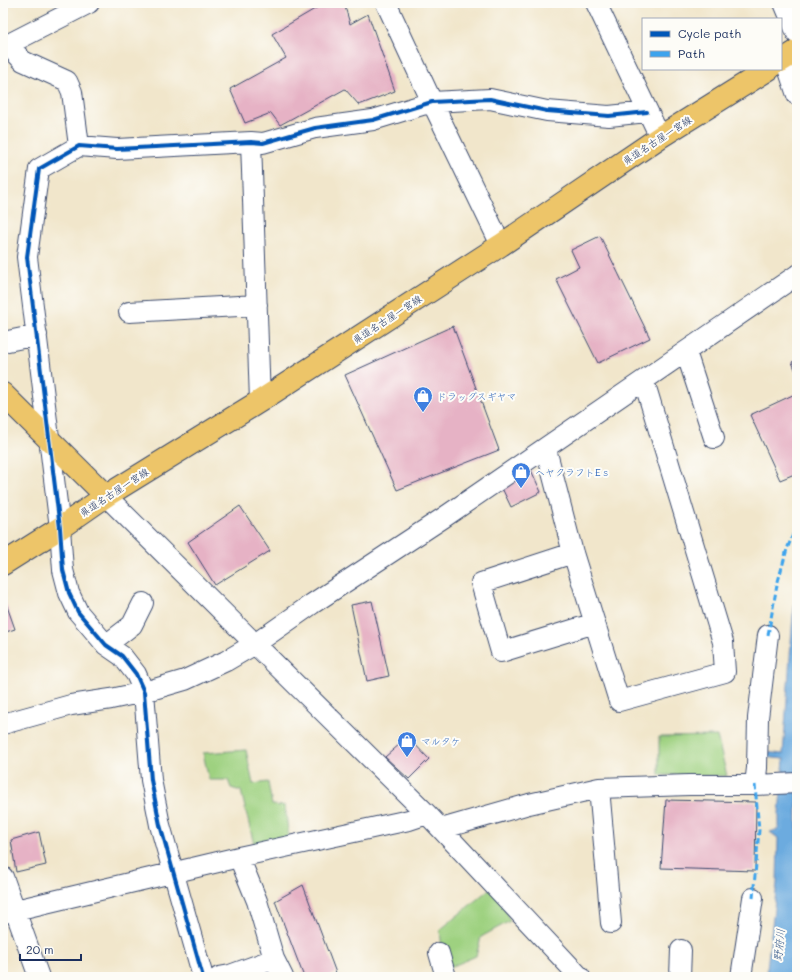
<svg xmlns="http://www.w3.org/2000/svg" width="800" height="980" font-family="Mali,'Klee One',sans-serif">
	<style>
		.green { fill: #9ed180; stroke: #5c806f }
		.water { fill: #6cabdf; stroke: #446d9e }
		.building { fill: #e6b2c5 }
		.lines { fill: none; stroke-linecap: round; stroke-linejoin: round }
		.minor-casing { stroke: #3b4a6e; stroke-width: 22 }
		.major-casing { stroke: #3b4a6e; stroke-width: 24 }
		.minor { stroke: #fff; stroke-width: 20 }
		.major { stroke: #edc569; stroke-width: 22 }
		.quiet { stroke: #3da3ed; stroke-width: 3; stroke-dasharray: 6 3; stroke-linecap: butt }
		.cycleway-casing { stroke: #fdfcf7; stroke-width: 6 }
		.cycleway { stroke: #0057b8; stroke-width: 4 }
		.labels { text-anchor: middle; stroke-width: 4; stroke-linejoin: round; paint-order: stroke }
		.street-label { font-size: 10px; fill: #1b2f5e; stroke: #fdfcf7 }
		.shop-label { font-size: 10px; fill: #366cbe; stroke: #fdfcf7; text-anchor: start }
		.water-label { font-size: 11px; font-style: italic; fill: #375a8b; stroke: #fdfcf7 }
	</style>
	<rect width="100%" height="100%" fill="#fdfcf7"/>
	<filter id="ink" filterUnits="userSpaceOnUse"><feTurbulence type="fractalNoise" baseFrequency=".025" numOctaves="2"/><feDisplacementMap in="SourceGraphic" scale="8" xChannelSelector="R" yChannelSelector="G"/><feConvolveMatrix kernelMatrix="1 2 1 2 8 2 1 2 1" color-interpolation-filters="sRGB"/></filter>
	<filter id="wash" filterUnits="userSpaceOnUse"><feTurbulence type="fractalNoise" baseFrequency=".012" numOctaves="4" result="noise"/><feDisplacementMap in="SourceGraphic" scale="16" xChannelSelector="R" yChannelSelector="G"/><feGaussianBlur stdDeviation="0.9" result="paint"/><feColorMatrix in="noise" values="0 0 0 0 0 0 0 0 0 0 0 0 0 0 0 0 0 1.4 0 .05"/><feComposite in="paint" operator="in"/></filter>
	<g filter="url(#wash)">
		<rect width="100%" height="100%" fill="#f1e6cb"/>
		<path class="green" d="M717,736L727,776L659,775V737Z
			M246,750L253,784L268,782L272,805L285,806L290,846L256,853L241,791L231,788L228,780H209L203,753Z
			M494,885L510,921L481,937L476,956L444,970L440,930Z"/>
		<path class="water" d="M797,588V924L795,966L793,977H766L777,883L778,838L770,832L779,829V813L784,759L764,757V752L783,754L793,615Z"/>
		<g id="blocks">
			<path class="building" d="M325,3H344L350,24L368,14L395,91L359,105L345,89L280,125L271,113L245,123L230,89L286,58L272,34Z
				M600,236L650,338L598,363L556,279L579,267L571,250Z
				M453,326L499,450L397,490L345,375Z
				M797,360V374L792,362Z
				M797,393V473L780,480L750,415Z
				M531,470L541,492L511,507L501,486Z
				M240,506L270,551L215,585L188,542Z
				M3,595L15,629L3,633Z
				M372,601L389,676L367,681L351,605Z
				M408,737L429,759L409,779L385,757Z
				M666,800L756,802L755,871L661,868Z
				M39,832L46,865L16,872L11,840Z
				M303,885L336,973L326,977H304L275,901Z"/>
		</g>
	</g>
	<g filter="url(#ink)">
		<use href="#blocks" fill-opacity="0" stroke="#3b4a6e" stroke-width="1"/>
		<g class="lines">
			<g class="minor-casing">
				<path id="minor" d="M386,3L432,102L501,245
					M596,3L660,137
					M784,3L797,34
					M8,45L23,61L67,81L72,92L79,146
					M3,47L89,3
					M785,59L797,95
					M251,142L260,401
					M129,312L257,305
					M3,342L37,335
					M686,352L714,438
					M546,449L573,553L619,701L725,672L723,642L644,381
					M106,496L255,644L427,814L580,977
					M573,553L481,583L501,652L595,623
					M106,645L132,625L143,603
					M3,724L71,705L111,699L144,692L185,680L226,661L255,644L312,604L443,518L797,275
					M755,785L757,768L758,718L768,635
					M599,788L611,923
					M441,829L529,804L599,788L689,785H755L797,783
					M239,857L257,901L274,959L283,977
					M3,877L39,977
					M3,913L239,857L409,820L427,814
					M439,953L446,977
					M203,977L160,825L151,780L144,692L136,674L122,656L106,645L78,612L69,593L63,570L60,528L27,257L39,169L79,146L117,149L251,142L263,143L315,128L373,120L432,102L490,99L547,111L609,116L647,112
					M219,977L230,975L274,959
					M680,977L681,950
					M741,977L753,898"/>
			</g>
			<g class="major-casing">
				<path id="major" d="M781,61L797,51
					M3,394L106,496
					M3,564L60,528L106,496L260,401L501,245L660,137L769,69"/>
			</g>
			<use href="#minor" class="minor"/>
			<use href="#major" class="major"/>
			<path class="quiet" d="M768,635L777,585L787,549L797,525
				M753,898L759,830L755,785"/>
			<g class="cycleway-casing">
				<path id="cycleway" d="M203,977L160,825L151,780L144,692L136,674L122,656L106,645L78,612L69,593L63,570L60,528L27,257L39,169L79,146L117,149L251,142L263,143L315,128L373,120L432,102L490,99L547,111L609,116L647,112"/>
			</g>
			<use href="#cycleway" class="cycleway"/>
		</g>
	</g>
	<defs>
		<g id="shop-pin" transform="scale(1)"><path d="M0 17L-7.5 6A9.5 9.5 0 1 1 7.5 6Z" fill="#3f7fe0" stroke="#fdfcf7"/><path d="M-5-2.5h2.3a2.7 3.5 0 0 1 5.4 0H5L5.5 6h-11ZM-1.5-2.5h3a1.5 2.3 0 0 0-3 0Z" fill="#fff"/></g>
	</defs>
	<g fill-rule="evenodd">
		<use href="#shop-pin" x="423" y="396"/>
		<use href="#shop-pin" x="521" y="472"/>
		<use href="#shop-pin" x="407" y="741"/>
	</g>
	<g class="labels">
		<g class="street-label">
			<text transform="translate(657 140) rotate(-33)" y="4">県道名古屋一宮線</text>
			<text transform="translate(387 319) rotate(-33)" y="4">県道名古屋一宮線</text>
			<text transform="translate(114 492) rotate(-33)" y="4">県道名古屋一宮線</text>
		</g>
		<g class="shop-label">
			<text x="437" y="400">ドラッグスギヤマ</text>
			<text x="535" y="476">ヘヤクラフトEｓ</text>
			<text x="421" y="745">マルタケ</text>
		</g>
		<g class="water-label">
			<text transform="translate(779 945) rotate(-84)" y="4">野府川</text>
		</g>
	</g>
	<rect width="800" height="980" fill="none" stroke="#fdfcf7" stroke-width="16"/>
	<rect x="642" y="18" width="140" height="52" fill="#fdfcf7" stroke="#a3aaba"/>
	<rect x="650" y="31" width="20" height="6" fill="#0057b8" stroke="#a3aaba"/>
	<text x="678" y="38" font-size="12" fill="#1b2f5e">Cycle path</text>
	<rect x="650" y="51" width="20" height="6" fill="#3da3ed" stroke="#a3aaba"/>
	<text x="678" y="58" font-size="12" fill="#1b2f5e">Path</text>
	<path d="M20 954v6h61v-6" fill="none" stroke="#1b2f5e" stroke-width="2"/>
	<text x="26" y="954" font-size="12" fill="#1b2f5e" stroke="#fdfcf7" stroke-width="3" paint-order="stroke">20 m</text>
</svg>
